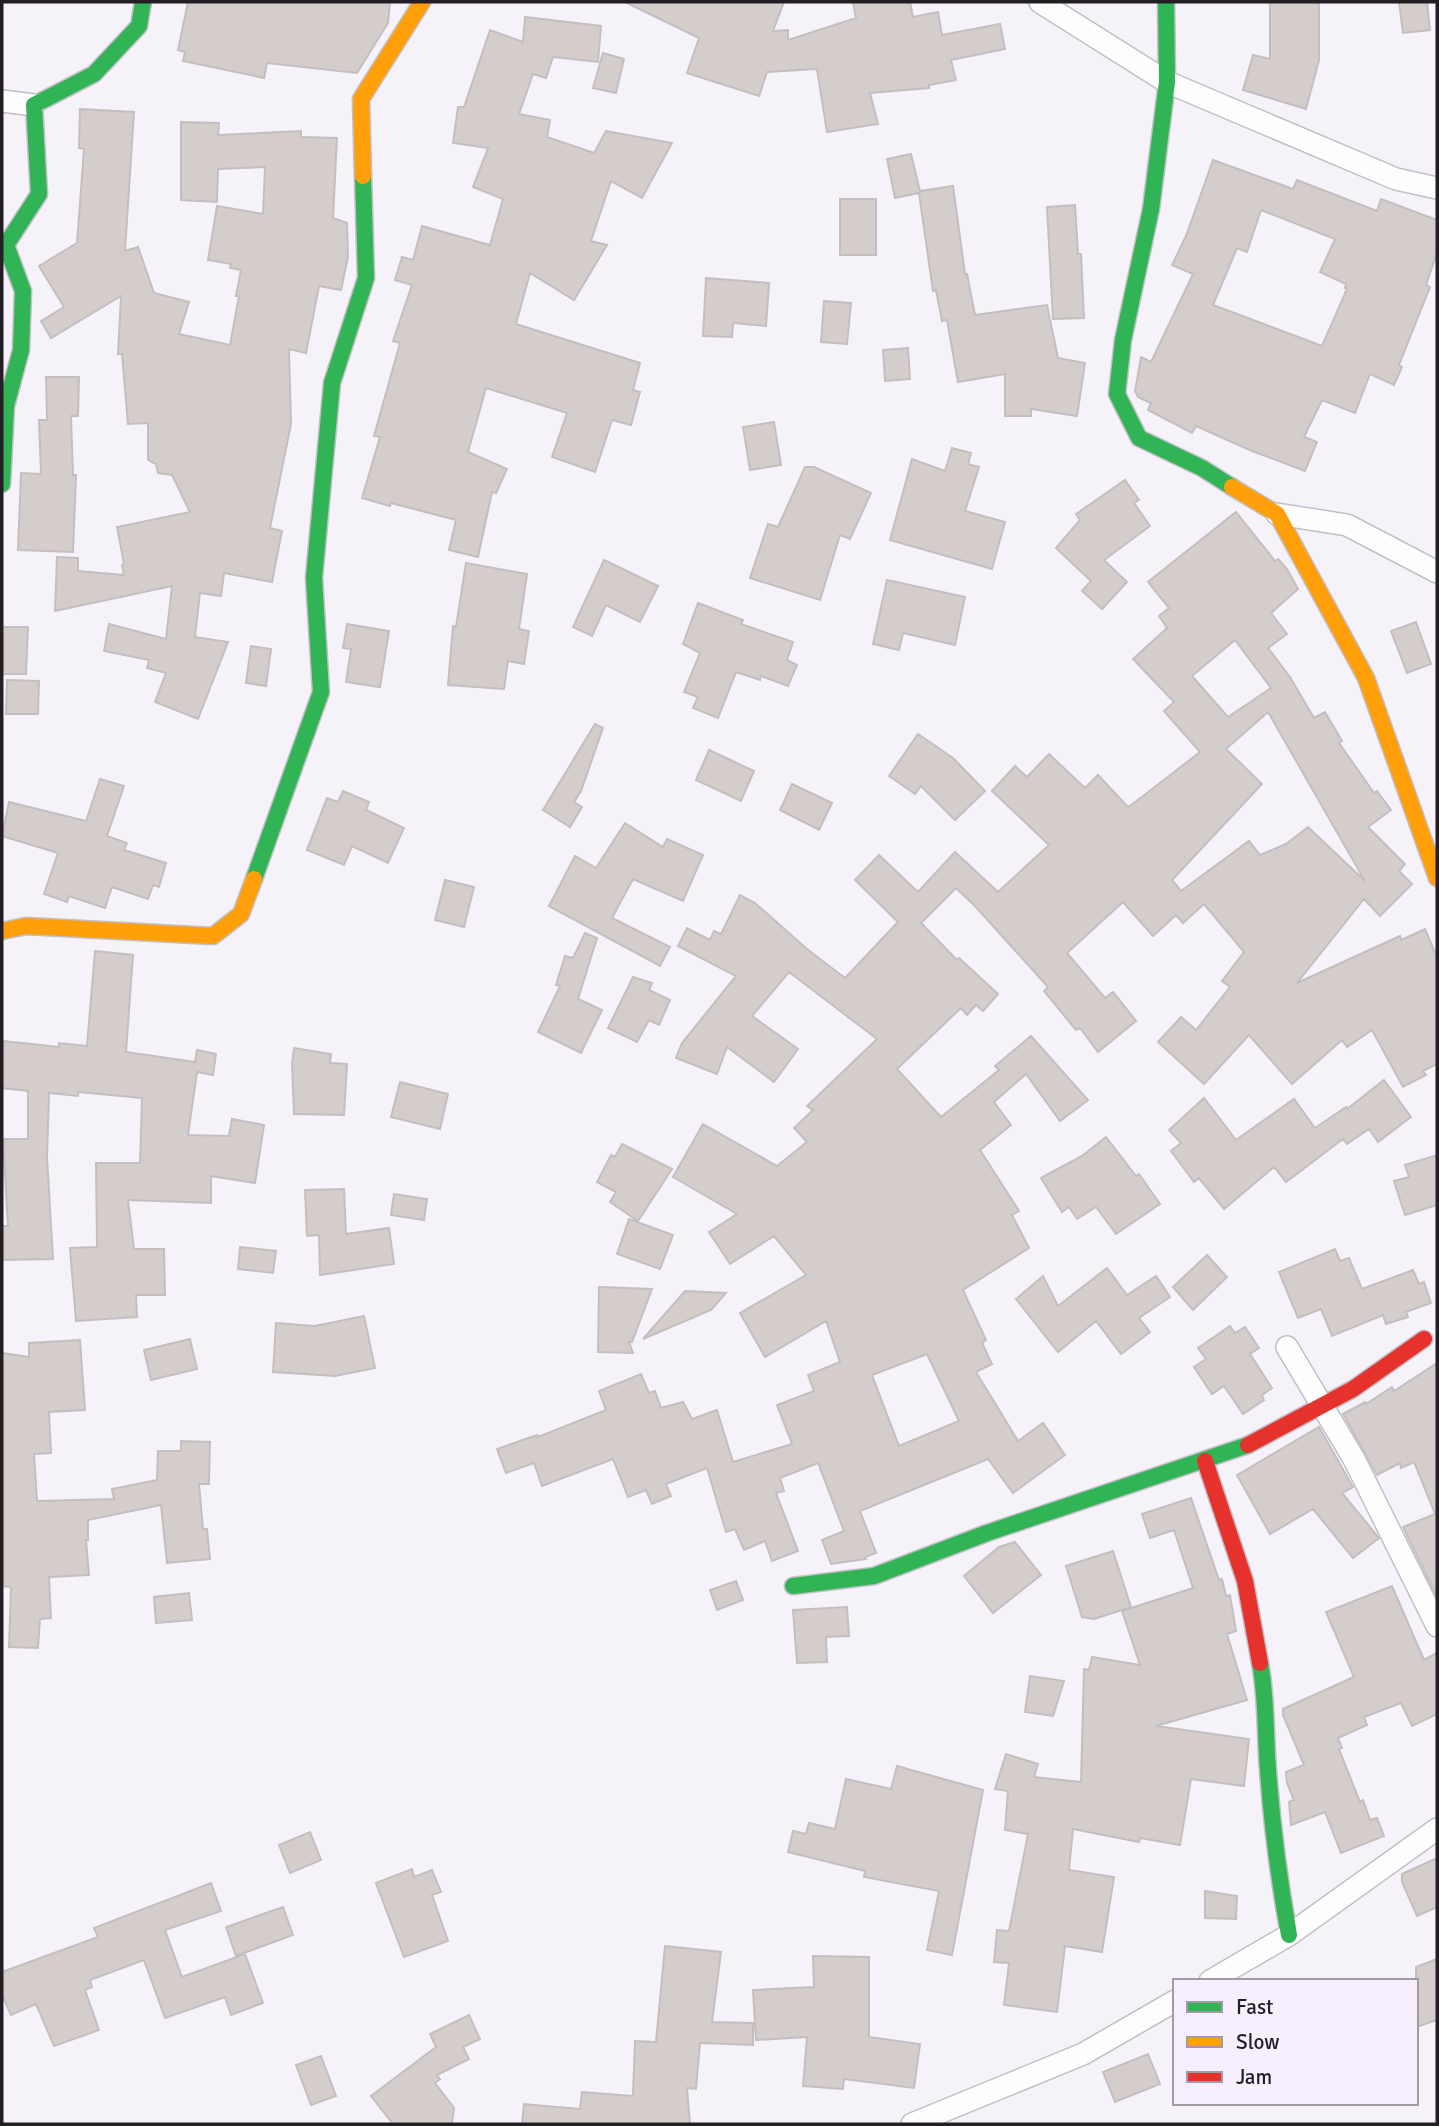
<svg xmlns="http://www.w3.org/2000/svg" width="1439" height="2126" font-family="Signika,sans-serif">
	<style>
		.building { fill: #d4cdcb; stroke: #c3bfc1; stroke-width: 2; fill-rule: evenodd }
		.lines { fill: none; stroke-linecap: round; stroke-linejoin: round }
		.street-casing { stroke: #c2bfc5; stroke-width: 24 }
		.fast-casing { stroke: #c2bfc5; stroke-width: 19 }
		.slow-casing { stroke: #c2bfc5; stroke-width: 19 }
		.jam-casing { stroke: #c2bfc5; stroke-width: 19 }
		.street { stroke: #fefdfe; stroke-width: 21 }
		.fast { stroke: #30b455; stroke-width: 16 }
		.slow { stroke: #ff9f0a; stroke-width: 16 }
		.jam { stroke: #e5322d; stroke-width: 16 }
	</style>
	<rect width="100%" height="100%" fill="#f6f2fa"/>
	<path class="building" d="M188,2H390L388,23L357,73L267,63L264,78L183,61L185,52L178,50Z
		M625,2H784L773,31L788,30V40L856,18L853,2H910L913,17L938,12L942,35L1000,24L1005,49L951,60L956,80L929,85V88L870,93L878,124L827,132L817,69L767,72L759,96L687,73L699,38Z
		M1270,2H1319V60L1306,109L1243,90L1253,55L1270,59Z
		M1399,2H1427L1430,30L1403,33Z
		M525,17L601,26L598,62L553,57L546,78L533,74L519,114L550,120L547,137L594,153L606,131L672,143L642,198L611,181L591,241L607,245L574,300L530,273L516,324L640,363L633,390L640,392L631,425L612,420L595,472L552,457L567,413L486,388L468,452L507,469L496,493L492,492L478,557L449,550L456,520L391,503L390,506L362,498L380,437L374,436L400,343L393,341L412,285L395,280L402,257L413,260L422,226L490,245L503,199L473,187L488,148L453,143L458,107H464L490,30L523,42Z
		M603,53L624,59L616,93L593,88Z
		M80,109L134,112L125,251L138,247L154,293L189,302L179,334L230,345L239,296H236L241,270L230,268L231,264L208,260L217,206L263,214L265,167L218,169L217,202L181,200V122L219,123L218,135L301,131V137L337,138L333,218L347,223L348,257L341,290L319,286L306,353L289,349L291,424L270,528L282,531L272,582L224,573L221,596L200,593L195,637L228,642L198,719L155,702L166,673L147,668L149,660L104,651L109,624L166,639L172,586L55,611L57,557L78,558V571L124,575L122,565L124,564L117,527L190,512L172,475L158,473L156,464L148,460V423L128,424L122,354H118L121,296L51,338L41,321L64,307L39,266L77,243L84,149L79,148Z
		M911,154L920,191L953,186L965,274H967L975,315L1047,305L1058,358L1085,363L1077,416L1031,409V416H1005V374L958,382L947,320L942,321L936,290L933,291L919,193L895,198L887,159Z
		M1213,160L1293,189L1297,180L1377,211L1381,199L1437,220V253L1426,285L1430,287L1399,365L1402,367L1394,385L1370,374L1355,413L1322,400L1304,437L1317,442L1305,471L1252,451L1196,426L1192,433L1148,410L1151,403L1138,397L1135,391L1141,357L1151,362L1193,274L1172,265L1186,236ZM1261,210L1335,239L1320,272L1346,284L1345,288L1347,289L1322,346L1213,305L1237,248L1247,252Z
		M840,199H876V255H840Z
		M1075,205L1078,254H1081L1084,318L1053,319L1047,207Z
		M706,278L769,283L766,326L733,323L732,337L703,336Z
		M824,301L851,303L847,344L821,342Z
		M908,348L910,379L885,381L883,350Z
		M46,377H79L78,416H71L73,475H76L73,552L18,550L21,473L41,474L39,420H47Z
		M774,422L781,465L750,470L743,427Z
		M952,448L971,453L968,464L979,467L965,511L1005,522L992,569L890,540L912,459L945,471Z
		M805,467H814L871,493L850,539L840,535L820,600L750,578L768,524L778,527Z
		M1125,480L1139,500L1134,503L1150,526L1104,560L1127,582L1102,609L1082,591L1091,581L1056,548L1080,520L1076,514Z
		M1236,512L1275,561L1278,559L1287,569L1298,589L1271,613L1287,634L1268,648L1290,677L1314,718L1325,712L1342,741L1339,743L1374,793L1377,791L1391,810L1368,827L1405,864L1399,871L1412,884L1380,916L1364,899L1297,983L1400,936L1401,940L1425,929L1437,957V1064L1423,1071L1426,1075L1403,1087L1372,1030L1347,1047L1342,1040L1292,1084L1249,1035L1204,1084L1158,1042L1181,1017L1196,1030L1230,987L1222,981L1244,952L1204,904L1183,923L1176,915L1153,936L1123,902L1067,953L1105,998L1113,992L1136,1021L1098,1052L1080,1028L1076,1030L1044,991L1048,987L974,905L956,888L921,923L957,960L959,958L998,994L983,1011L976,1005L967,1015L961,1008L897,1069L941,1117L999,1070L995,1066L1031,1036L1088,1100L1060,1121L1026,1074L994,1102L1011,1125L980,1150L1019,1211L1012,1215L1029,1248L963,1290L986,1340L982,1343L992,1364L976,1372L1018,1441L1043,1423L1065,1455L1013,1493L988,1459L860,1511L876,1553L865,1557L866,1559L831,1564L822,1540L844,1531L818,1463L780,1478L784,1491L776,1493L798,1551L772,1561L765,1541L744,1550L735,1529L726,1532L707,1468L666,1484L671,1496L652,1504L646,1490L628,1497L613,1459L542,1486L534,1463L506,1473L497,1449L537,1435L538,1437L606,1410L599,1391L641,1374L649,1393L655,1391L661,1408L683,1402L692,1419L717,1410L733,1462L792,1444L777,1405L814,1391L808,1375L840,1362L826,1321L765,1357L740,1313L806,1275L774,1236L730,1264L709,1232L737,1214L673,1177L703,1124L777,1166L807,1142L794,1128L813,1110L807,1106L877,1039L789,972L752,1016L798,1049L774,1082L727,1047L717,1074L676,1058L682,1043L736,976L678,946L687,928L710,940L714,931L721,934L740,895L755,903L807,949L845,978L898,922L855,880L879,855L918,892L955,852L998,892L1049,845L992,791L1015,766L1027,777L1049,754L1085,788L1098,775L1128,807L1134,803L1200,752L1164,711L1174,702L1133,659L1167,628L1159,616L1169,608L1148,582ZM1235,640L1271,688L1228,717L1192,676ZM1268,712L1365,881L1308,827L1286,844L1260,855L1249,841L1181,891L1172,880L1262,784L1226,749ZM927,1354L959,1421L899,1446L872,1375Z
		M604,560L658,586L640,622L606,605L592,636L573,627Z
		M466,563L527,574L519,629L529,631L524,664L508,661L504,689L448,685L453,626L456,627Z
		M887,580L965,597L955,645L903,633L899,650L873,644Z
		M698,603L743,620L741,624L793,642L787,660L797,665L788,686L761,676L760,680L736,672L718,718L693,708L698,697L684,692L700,653L683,644Z
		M1416,622L1431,664L1407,673L1391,631Z
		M347,624L389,631L380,687L346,682L351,649L343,648Z
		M2,627H28L26,674H2Z
		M251,646L271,649L266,686L246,683Z
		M7,680L39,681L38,714H6Z
		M595,724L603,728L581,791L574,802L582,807L570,827L543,810Z
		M918,734L953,758L985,791L955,820L921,786L915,794L889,776Z
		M709,750L754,771L741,801L696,780Z
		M100,779L124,786L107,836L127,843L124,850L166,863L159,887L153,885L148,899L112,887L105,908L69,896L67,902L44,894L58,853L2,836L9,802L86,821Z
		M792,784L832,803L819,830L780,810Z
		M343,791L369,802L366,810L404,828L388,863L352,846L344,865L307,850L327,798L338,802Z
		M625,823L663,847L667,839L703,855L683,901L633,879L612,918L670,947L660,966L549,906L575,856L596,868Z
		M445,880L474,887L464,927L435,920Z
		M585,933L597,938L578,999L602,1010L581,1053L538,1032L560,986L556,985L565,956L573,958Z
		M95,951L133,955L126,1052L195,1062L197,1050L216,1054L213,1075L197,1072L188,1135L229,1136L232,1119L264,1125L255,1183L211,1176V1203L128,1200L134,1249H164L165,1295H136L137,1317L76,1321L70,1248L97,1247L96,1163H140L142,1098L78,1092V1096L49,1093L47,1157L53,1259L2,1260V1226H8L3,1139H28V1091L2,1088V1058L4,1041L59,1047V1043L87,1046Z
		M633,977L652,983L649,990L670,1000L659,1025L649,1020L637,1042L608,1028Z
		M294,1048L331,1054L330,1063L347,1064L344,1115L294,1114L292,1064Z
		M1384,1080L1411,1117L1378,1142L1369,1129L1347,1144L1343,1139L1286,1182L1274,1167L1224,1209L1199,1178L1194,1182L1171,1151L1181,1143L1169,1130L1204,1098L1236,1140L1294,1099L1315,1128L1346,1107L1347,1109Z
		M400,1082L448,1094L440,1129L391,1117Z
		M1106,1137L1136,1176L1139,1174L1160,1204L1116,1234L1096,1207L1077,1219L1069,1207L1062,1212L1041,1178L1082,1156Z
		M622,1144L672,1169L638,1221L610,1202L616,1192L597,1182L611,1155L615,1157Z
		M1437,1155V1205L1405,1215L1394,1181L1409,1177L1405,1165Z
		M344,1189L346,1234L389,1228L394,1264L320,1275L319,1235L307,1236L305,1190Z
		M394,1194L427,1199L424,1220L391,1215Z
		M629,1219L673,1235L660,1269L617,1254Z
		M240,1247L276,1251L273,1273L238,1269Z
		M1335,1249L1340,1261L1349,1258L1362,1289L1413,1270L1419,1284L1424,1282L1431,1303L1406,1312L1408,1317L1386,1324L1383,1315L1332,1336L1321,1309L1298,1318L1279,1272Z
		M1207,1255L1227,1277L1193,1310L1173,1287Z
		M1107,1268L1127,1295L1156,1276L1170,1297L1139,1318L1150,1332L1121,1354L1096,1321L1058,1352L1016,1299L1043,1276L1058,1306Z
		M599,1287L652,1289L632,1342H629L633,1353L598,1352Z
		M685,1291L726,1293L711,1310L643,1339Z
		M364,1316L375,1368L335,1376L273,1372L276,1323L315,1326Z
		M1230,1326L1235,1333L1245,1327L1259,1348L1250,1354L1272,1388L1262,1395L1264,1400L1243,1414L1224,1386L1212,1394L1194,1367L1206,1359L1198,1348Z
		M190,1339L197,1369L151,1380L144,1350Z
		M80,1340L85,1410L49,1412L51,1453L34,1454L37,1501L114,1499L112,1489L157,1480L158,1451H181V1441L210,1442L209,1484H199L203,1529H207L210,1559L167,1563L161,1505L88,1520V1540H86L89,1575L49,1577L51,1618L40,1619L38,1648L9,1647L11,1587L2,1586V1353L29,1357V1343Z
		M1437,1363V1597L1403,1527L1435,1514L1414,1462L1401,1468L1400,1463L1377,1475L1343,1414L1365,1402L1366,1404L1392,1387L1394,1391Z
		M1319,1427L1353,1487L1342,1493L1379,1538L1353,1558L1313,1509L1270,1534L1237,1475Z
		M1191,1498L1219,1580L1222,1579L1226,1596L1230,1595L1236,1631L1227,1634L1247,1700L1156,1726L1249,1739L1244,1786L1191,1779L1180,1845L1140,1838L1139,1842L1073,1829L1069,1870L1114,1877L1102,1952L1065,1946L1057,2012L1004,2005L1009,1963L994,1962L997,1930L1009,1931L1028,1834L1005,1830L1008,1791L995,1789L1006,1754L1038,1764L1034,1777L1081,1782L1084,1669L1089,1670L1092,1657L1140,1665L1122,1611L1193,1588L1174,1530L1150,1538L1142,1514Z
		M1015,1542L1041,1575L993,1613L964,1576L999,1547Z
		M1113,1551L1131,1607L1094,1619L1082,1617L1066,1566Z
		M736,1581L743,1600L717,1610L710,1590Z
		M1392,1586L1424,1660L1437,1653V1714L1412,1726L1401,1703L1364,1717L1367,1725L1338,1738L1342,1748L1339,1749L1360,1802L1363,1800L1370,1820L1377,1818L1384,1836L1341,1853L1325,1812L1291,1825L1289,1802L1294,1800L1287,1783L1286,1772L1304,1765L1283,1715V1709L1354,1677L1326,1612Z
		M189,1593L192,1620L156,1623L154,1597Z
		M847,1607L849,1636L826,1637L827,1662L797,1663L793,1610Z
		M1030,1676L1064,1681L1053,1716L1025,1712Z
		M897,1766L983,1790L952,1955L927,1950L939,1891L864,1877L865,1871L788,1852L793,1831L806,1834L809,1823L835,1829L846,1779L891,1789Z
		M310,1832L321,1860L290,1873L279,1845Z
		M1437,1858V1907L1417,1916L1402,1882V1874Z
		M412,1869L414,1877L432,1870L441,1892L432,1895L448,1941L404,1957L376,1883Z
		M211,1883L221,1911L165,1930L182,1977L245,1954L263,2003L231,2015L225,1997L165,2018L144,1960L90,1980L92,1987L85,1990L99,2030L54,2046L36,2004L11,2015L2,1995V1972L98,1937L94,1928Z
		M1205,1891L1237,1896L1236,1919L1205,1918Z
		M283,1907L293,1935L236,1956L226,1927Z
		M665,1946L721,1952L712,2022L753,2023V2045L700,2043L696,2089L687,2088L690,2124H522L524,2104L580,2109L582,2092L633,2096L635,2041L656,2042Z
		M813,1956L869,1957V2037L920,2044L914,2088L844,2079L843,2089L803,2086L807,2037L756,2040L753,1990L814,1987Z
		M1437,1959V2020L1416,2027V1967Z
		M469,2015L480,2039L463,2047L469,2059L437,2075L440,2079L435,2083L454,2108L452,2124H393L371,2096L436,2047L430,2034Z
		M1148,2054L1160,2084L1115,2102L1103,2072Z
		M321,2056L336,2096L311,2105L296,2065Z"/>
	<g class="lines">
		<g class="street-casing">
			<path id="street" d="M1040,2L1167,82L1396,179L1437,188
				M2,101L34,105
				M1277,514L1347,525L1437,572
				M1287,1347L1354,1459L1437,1626
				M1210,1981L1289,1935L1437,1829
				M912,2124L1083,2054L1175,2001"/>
		</g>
		<g class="fast-casing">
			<path id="fast" d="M1166,2L1167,82L1151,209L1123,340L1117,394L1139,438L1202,468L1232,487
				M2,484L6,406L21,350L23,291L6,245L39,194L34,105L94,74L139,26L143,2
				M254,879L321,692L314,578L332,383L366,278L363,176
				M793,1586L874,1576L987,1533L1248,1445
				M1260,1663C1267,1699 1265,1735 1268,1770C1272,1826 1279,1880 1289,1935"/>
		</g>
		<g class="slow-casing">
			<path id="slow" d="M363,176L361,99L422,2
				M1232,487L1277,514L1366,678L1437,878
				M2,931L26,926L213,936L241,914L254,879"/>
		</g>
		<g class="jam-casing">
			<path id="jam" d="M1248,1445L1353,1389L1424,1339
				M1205,1461L1245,1581L1260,1663"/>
		</g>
		<use href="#street" class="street"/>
		<use href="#fast" class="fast"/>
		<use href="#slow" class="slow"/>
		<use href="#jam" class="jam"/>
	</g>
	<rect width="1439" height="2126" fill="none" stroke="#221e24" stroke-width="7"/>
	<rect x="1173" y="1979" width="245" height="126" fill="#f7effd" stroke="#a29ba6" stroke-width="2"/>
	<rect x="1187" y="2002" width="35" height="10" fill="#30b455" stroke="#a29ba6" stroke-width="2"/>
	<text x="1236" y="2014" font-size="21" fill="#221e24">Fast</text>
	<rect x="1187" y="2037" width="35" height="10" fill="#ff9f0a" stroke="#a29ba6" stroke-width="2"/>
	<text x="1236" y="2049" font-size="21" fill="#221e24">Slow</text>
	<rect x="1187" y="2072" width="35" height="10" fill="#e5322d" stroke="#a29ba6" stroke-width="2"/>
	<text x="1236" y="2084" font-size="21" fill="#221e24">Jam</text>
</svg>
